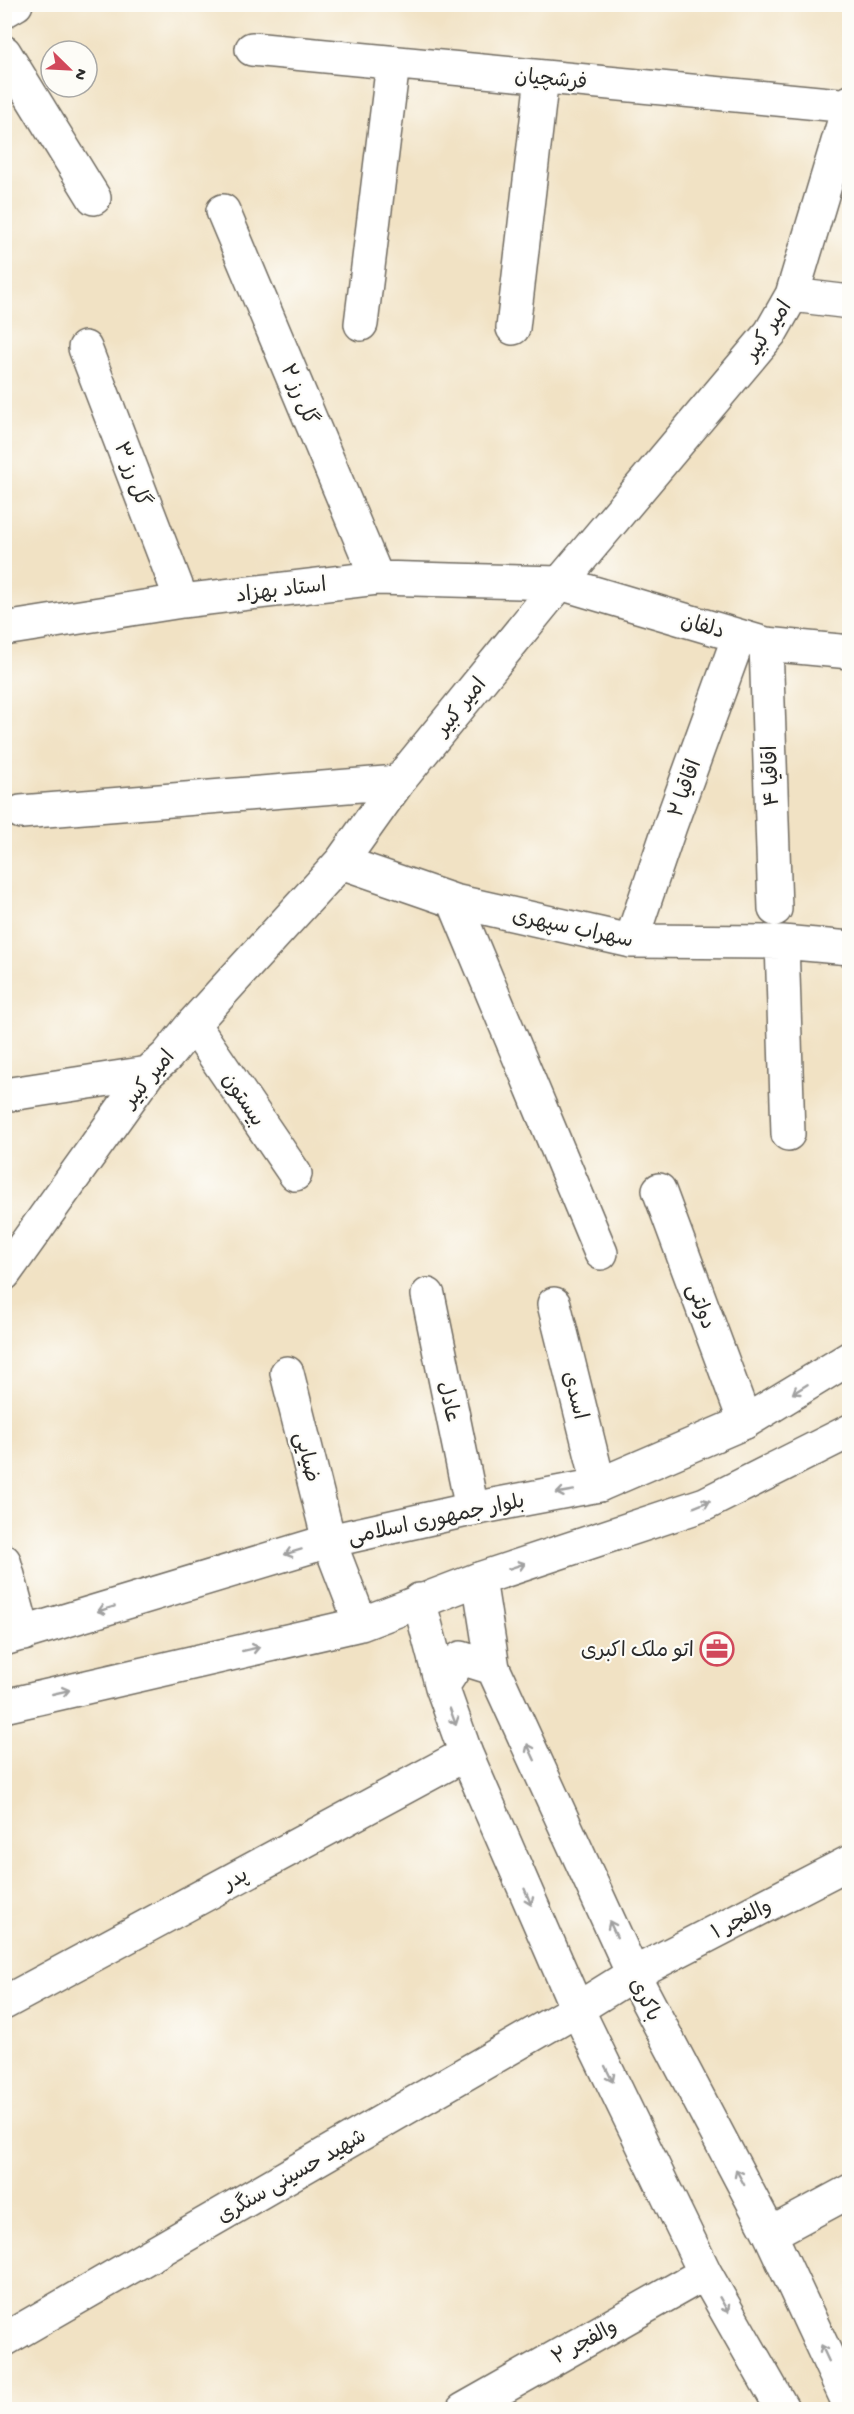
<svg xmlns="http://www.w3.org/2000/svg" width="854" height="2414" font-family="'Gochi Hand','Playpen Sans Arabic',sans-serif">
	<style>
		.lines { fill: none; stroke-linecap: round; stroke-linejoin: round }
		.minor-casing { stroke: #706b61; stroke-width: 36 }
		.major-casing { stroke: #706b61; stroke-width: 36 }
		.minor { stroke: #fff; stroke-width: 33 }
		.major { stroke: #fff; stroke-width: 33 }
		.oneway { stroke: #a0a0a0 }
		.labels { text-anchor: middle; stroke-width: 4.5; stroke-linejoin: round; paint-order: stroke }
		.street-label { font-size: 21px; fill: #2b2b2b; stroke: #fdfcf7 }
		.poi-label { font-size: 21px; fill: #2b2b2b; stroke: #fdfcf7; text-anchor: end }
	</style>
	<rect width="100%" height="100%" fill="#fdfcf7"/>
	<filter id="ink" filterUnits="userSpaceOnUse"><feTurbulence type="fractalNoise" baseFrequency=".0167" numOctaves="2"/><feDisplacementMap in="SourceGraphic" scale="12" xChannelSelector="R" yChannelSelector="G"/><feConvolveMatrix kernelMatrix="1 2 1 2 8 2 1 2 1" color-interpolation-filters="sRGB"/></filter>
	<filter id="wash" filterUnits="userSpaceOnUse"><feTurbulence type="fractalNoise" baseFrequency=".008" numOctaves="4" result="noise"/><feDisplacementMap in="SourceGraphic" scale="24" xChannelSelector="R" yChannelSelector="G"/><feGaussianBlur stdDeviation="1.35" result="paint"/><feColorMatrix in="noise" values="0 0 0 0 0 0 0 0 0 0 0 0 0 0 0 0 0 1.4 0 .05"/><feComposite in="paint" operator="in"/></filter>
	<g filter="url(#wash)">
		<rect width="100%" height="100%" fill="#f1e2c4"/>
	</g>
	<g filter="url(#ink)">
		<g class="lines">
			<g class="minor-casing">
				<path id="minor" d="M252,49L850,106
					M4,52L94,198
					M223,211L377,578
					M792,295L850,302
					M361,324L393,63
					M513,328L542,77
					M85,348L182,601
					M4,629L182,601L377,578L560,583L766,644L850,652
					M766,644L775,909
					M21,812L398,782
					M341,862L454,901L631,941L782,942L850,948
					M454,901L601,1253
					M631,941L670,826L739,636
					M782,942L788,1134
					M193,1024L295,1174
					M4,1095L148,1073
					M659,1190L745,1422
					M4,1274L148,1073L167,1056L193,1024L341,862L398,782L560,583L771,332L792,295L850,102
					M428,1295L472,1509
					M554,1304L599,1485
					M287,1373L329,1541
					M4,1561L24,1634
					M479,1579L493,1668L633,1974L770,2234L850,2406
					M419,1600L442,1687L466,1754L577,2009L705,2273L783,2410
					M442,1687L461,1658L493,1668
					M4,2003L466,1754
					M770,2234L850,2191
					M4,2340L577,2009L633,1974L850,1862
					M463,2410L705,2273"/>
			</g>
			<g class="major-casing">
				<path id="major" d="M4,11L16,4
					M329,1541L361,1624
					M4,1639L329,1541L472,1509L599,1485L745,1422L850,1358
					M4,1706L361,1624L479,1579L705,1504L850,1431"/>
			</g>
			<use href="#minor" class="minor"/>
			<use href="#major" class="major"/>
		</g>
		<defs><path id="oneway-shaft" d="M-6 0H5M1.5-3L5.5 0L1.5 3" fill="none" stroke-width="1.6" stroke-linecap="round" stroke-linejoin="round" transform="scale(1.5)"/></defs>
		<g class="oneway">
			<use href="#oneway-shaft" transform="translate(800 1389) rotate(148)"/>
			<use href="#oneway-shaft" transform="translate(565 1492) rotate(170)"/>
			<use href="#oneway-shaft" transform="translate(702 1504) rotate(-22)"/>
			<use href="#oneway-shaft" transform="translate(293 1552) rotate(163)"/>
			<use href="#oneway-shaft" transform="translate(517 1566) rotate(-18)"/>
			<use href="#oneway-shaft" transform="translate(106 1609) rotate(163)"/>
			<use href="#oneway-shaft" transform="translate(251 1649) rotate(-13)"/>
			<use href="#oneway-shaft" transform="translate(61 1692) rotate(-13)"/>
			<use href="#oneway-shaft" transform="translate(453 1717) rotate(70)"/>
			<use href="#oneway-shaft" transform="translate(531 1752) rotate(-115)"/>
			<use href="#oneway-shaft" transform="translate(528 1897) rotate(67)"/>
			<use href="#oneway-shaft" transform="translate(613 1929) rotate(-115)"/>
			<use href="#oneway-shaft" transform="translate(609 2074) rotate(64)"/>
			<use href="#oneway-shaft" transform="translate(740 2177) rotate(-118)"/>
			<use href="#oneway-shaft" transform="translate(724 2305) rotate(60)"/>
			<use href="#oneway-shaft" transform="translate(825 2353) rotate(-115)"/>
		</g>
	</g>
	<defs>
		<g id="office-ring" transform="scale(1.725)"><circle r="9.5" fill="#fdfcf7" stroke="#d1495b" stroke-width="1.5"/><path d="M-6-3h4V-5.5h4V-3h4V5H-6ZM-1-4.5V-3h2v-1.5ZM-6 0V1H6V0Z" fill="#d1495b"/></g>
	</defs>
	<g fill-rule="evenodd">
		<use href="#office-ring" x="717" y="1649"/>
	</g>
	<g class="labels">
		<g class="street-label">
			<text transform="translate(551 78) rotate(5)" y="7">فرشچیان</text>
			<text transform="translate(767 330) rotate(-56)" y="7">امیر کبیر</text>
			<text transform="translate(300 394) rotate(67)" y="7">گل رز ۲</text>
			<text transform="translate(133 474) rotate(69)" y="7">گل رز ۳</text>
			<text transform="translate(281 589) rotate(-7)" y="7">استاد بهزاد</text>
			<text transform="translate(703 625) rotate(16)" y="7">دلفان</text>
			<text transform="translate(460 706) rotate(-51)" y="7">امیر کبیر</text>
			<text transform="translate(770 776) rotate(-92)" y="7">اقاقیا ۴</text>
			<text transform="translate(684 788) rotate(-70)" y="7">اقاقیا ۲</text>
			<text transform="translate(573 927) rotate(12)" y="7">سهراب سپهری</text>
			<text transform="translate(148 1078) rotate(-50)" y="7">امیر کبیر</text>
			<text transform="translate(244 1099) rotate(56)" y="7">بیستون</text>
			<text transform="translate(702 1306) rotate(70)" y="7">دولتی</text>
			<text transform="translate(576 1395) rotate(76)" y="7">اسدی</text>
			<text transform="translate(450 1402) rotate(78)" y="7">عادل</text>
			<text transform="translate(308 1457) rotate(76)" y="7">ضیایی</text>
			<text transform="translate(436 1518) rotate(-12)" y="7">بلوار جمهوری اسلامی</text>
			<text transform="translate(235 1878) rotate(-28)" y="7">پدر</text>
			<text transform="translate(741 1918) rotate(-27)" y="7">والفجر ۱</text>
			<text transform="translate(646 1999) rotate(63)" y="7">باکری</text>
			<text transform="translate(291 2175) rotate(-30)" y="7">شهید حسینی سنگری</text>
			<text transform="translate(584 2341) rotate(-29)" y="7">والفجر ۲</text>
		</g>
		<g class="poi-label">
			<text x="694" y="1656">اتو ملک اکبری</text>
		</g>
	</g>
	<rect width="854" height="2414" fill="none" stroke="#fdfcf7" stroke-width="24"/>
	<g transform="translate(69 69) rotate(114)"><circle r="28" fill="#fdfcf7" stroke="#a9a8a5" stroke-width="1.5"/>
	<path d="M0-4.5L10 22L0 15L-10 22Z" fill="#d1495b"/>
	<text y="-9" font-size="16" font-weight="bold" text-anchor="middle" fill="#2b2b2b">N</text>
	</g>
</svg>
